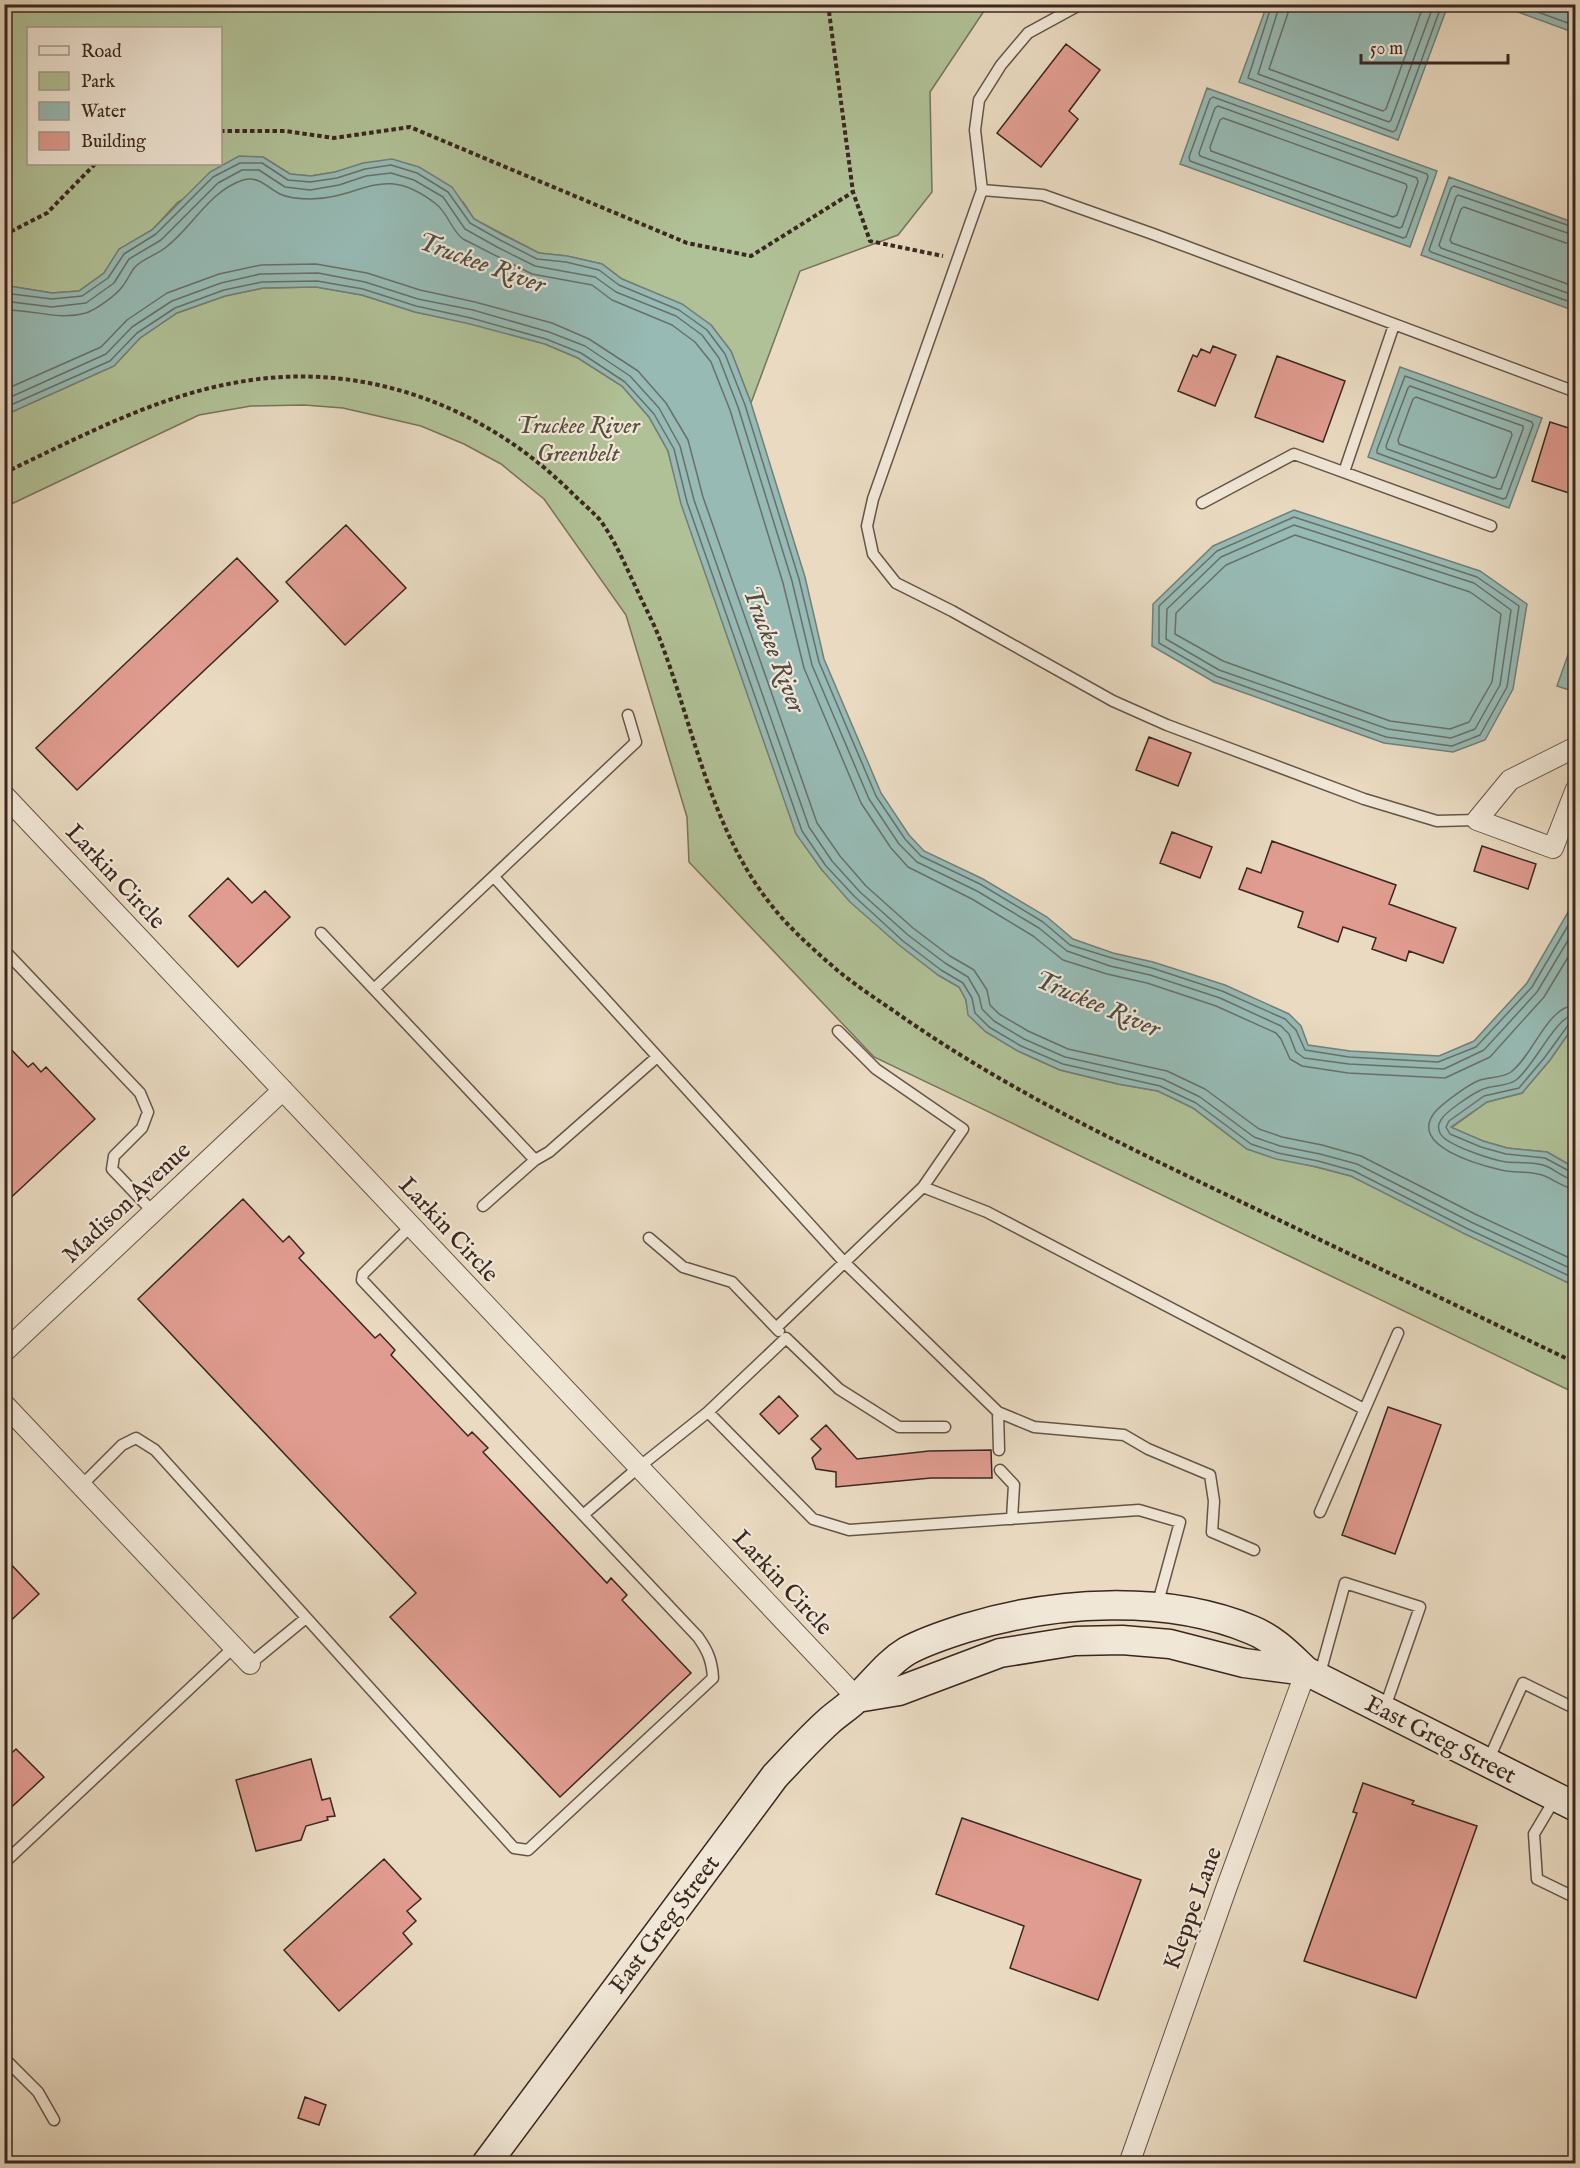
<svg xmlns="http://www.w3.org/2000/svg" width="1580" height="2168" font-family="'IM FELL English',serif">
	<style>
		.green { fill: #b1c197; stroke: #76745c; stroke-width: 1.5; fill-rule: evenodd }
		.water { fill: #97bab4; stroke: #727f79; stroke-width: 1.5 }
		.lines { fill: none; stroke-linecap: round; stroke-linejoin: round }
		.shore { stroke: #68706a; stroke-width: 1.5 }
		.building { fill: #e09c90; stroke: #3a2720; stroke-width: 1.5 }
		.lane-casing { stroke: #665448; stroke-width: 13 }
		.street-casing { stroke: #665448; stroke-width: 22 }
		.secondary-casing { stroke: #3a2720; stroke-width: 31 }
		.path { stroke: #3a2720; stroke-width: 4; stroke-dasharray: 4.5 3; stroke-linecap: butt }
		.lane { stroke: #f1e7d7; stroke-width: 10 }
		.street { stroke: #f1e7d7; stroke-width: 20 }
		.secondary { stroke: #f1e7d7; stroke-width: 28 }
		.rail { stroke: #3a2720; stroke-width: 4.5; stroke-dasharray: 10 10; stroke-linecap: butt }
		.labels { text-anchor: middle; stroke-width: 4.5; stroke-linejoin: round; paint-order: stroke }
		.park-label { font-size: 24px; font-style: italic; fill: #584e3e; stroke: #f1e7d7 }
		.street-label { font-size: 24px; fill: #3a2720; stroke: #f1e7d7 }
		.water-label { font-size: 26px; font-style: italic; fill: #514c45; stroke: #f1e7d7 }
	</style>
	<rect width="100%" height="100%" fill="#e9dac1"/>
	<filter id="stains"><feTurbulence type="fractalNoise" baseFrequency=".00333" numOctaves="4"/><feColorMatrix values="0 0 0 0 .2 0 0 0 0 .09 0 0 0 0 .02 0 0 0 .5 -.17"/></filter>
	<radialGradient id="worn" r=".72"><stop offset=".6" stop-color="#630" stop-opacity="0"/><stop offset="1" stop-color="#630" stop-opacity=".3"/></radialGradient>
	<path class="green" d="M4,5H988L930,92L932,192L898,235L800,271L751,403L731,351L711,325L682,305L622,279L602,264L567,256L539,253L474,219L463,202L335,172L311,176L290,174L263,157L178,202L152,230L120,249L104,273L79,291L52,293L9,286L5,288ZM28,28H220V164H28Z
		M316,287L362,295L415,312L470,323L545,344L578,358L622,386L649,417L668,451L682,504L796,833L822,870L938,975L959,987L966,1000L969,1015L986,1032L1018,1051L1060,1070L1118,1084L1158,1091L1193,1108L1247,1149L1351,1176L1575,1286V1393L874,1057L689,862L687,817L626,615L544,499L501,464L464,444L421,426L343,408L304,405L251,406L199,415L5,507L4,415L114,366L140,338L177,313L225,296L263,288Z
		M1575,1024V1168L1547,1152L1507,1148L1483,1141L1451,1128L1487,1102L1522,1093L1550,1060Z"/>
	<path class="water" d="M1267,5H1448L1398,140L1239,82Z
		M1499,5H1575V33Z
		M1207,88L1437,171L1410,247L1180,164Z
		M239,156L263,157L290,174L311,176L335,172L363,163L392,159L419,167L452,187L474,219L503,235L539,253L567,256L602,264L622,279L682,304L711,325L731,351L751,403L805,577L824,659L881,793L909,835L924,851L983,879L1047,917L1073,939L1113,953L1153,962L1225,985L1289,1014L1301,1026L1308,1045L1350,1051L1439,1056L1474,1041L1527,983L1575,900V1024L1550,1060L1522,1093L1487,1102L1451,1127L1483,1141L1507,1148L1547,1152L1575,1168V1286L1465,1234L1351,1176L1317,1167L1276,1159L1247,1149L1193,1108L1158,1091L1118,1084L1060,1070L1018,1051L986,1032L968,1015L966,1000L959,987L938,975L899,945L850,902L822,870L796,834L681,504L668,451L649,417L622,386L578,358L545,344L470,324L415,312L362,295L316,287L263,288L225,296L177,313L140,338L114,366L5,415V288L9,286L52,293L79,291L104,273L119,249L152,230L210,172Z
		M1449,177L1575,223V311L1421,255Z
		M1400,367L1542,418L1509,508L1368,457Z
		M1294,510L1480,571L1527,604L1513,689L1485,740L1453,752L1384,743L1214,682L1152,646L1153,604L1213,546Z
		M1575,635V692L1557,686Z"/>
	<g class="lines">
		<path class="shore" d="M1272,4L1248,78L1393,132L1396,130L1442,4
			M1280,4L1258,74L1389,122L1391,120L1434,4
			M1289,4L1288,13L1269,69L1383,111L1386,109L1424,4
			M1516,4L1576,26
			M1213,97L1427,174L1428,177L1406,237L1403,238L1190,161L1189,157L1210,99Z
			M1218,106L1417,178L1418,182L1402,227L1399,228L1200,156L1199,153L1215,108Z
			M1223,118L1406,184L1407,187L1397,215L1393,217L1211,151L1210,147L1220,120Z
			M1576,228L1454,186L1451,188L1429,250L1431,252L1576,304
			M1576,236L1458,195L1456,197L1439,245L1441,248L1576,296
			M1576,245L1566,243L1464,207L1461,209L1450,240L1452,243L1576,287
			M4,293L52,299L82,296L108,278L124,254L156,234L213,177L240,163H262L288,180L310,182L337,178L365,169L391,165L417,173L448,192L470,223L500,240L537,259L566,262L599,270L619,285L679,310L707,330L725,354L745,405L799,579L819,662L876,796L905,839L921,856L980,884L1043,922L1070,945L1112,958L1152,968L1222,991L1285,1019L1296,1030L1305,1050L1349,1057L1438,1062L1476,1047L1532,987L1576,912
			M4,301L52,307L86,303L114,283L129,259L161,240L218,183L242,170H259L285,187L310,190L339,185L366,176L391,173L414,180L443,197L465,229L497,247L535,266L595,277L616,292L676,316L702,335L719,358L738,407L792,581L812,665L869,799L899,844L917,862L977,891L1039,928L1067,951L1110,966L1150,975L1220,998L1281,1026L1289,1034L1296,1052L1304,1058L1349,1064L1444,1069L1484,1050L1537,992L1576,927
			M4,310C32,309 58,321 86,313C97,309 115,296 122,287C127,281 130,273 135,267C142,259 156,255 165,248C192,228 209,191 243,180C258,175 268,188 280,194C288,198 302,199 311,199C364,198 382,162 436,204C448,213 451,230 463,239L532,274L592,285L612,300L672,325L695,342L711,362L730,410L783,583L804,668L861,803L891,848L908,867L972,899L1033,936L1063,960L1107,974L1147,983L1216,1006L1276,1033L1281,1039L1290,1059L1302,1066L1348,1073L1445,1078L1490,1057L1544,997L1576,944
			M1405,376L1532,422L1533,425L1506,498L1503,499L1377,453V450Z
			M1410,386L1523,426V429L1501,489H1498L1387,449L1386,446L1408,388Z
			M4,390L101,347L127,320L167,293L219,274L261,265L316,264L367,273L420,290L475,302L552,323L589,339L638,371L666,403L688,440L703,497L817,823L840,856L866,886L913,928L950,956L974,970L987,990L990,1005L999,1014L1028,1031L1068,1049L1167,1071L1205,1089L1259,1129L1282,1137L1322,1145L1361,1156L1475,1214L1576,1261
			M1416,397L1511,432L1512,435L1496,477L1493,478L1399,444L1398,440L1413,399Z
			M4,400L106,354L132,327L172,301L221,283L260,274L318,273L365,282L418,299L473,310L549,332L585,346L630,376L659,408L680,446L694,500L809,827L832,861L860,892L908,935L945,963L968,977L979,996L982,1009L994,1021L1024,1039L1065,1057L1163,1079L1200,1097L1254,1137L1280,1146L1320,1154L1357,1164L1471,1222L1576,1271
			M4,408L110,361L137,333L175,308L224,290L262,282L317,281L363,289L416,306L471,318L546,339L581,353L625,382L654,414L674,449L687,502L802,831L826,866L855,897L903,941L941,970L963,983L972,998L975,1013L989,1027L1021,1046L1063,1064L1160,1086L1196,1103L1251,1144L1278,1153L1318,1161L1354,1171L1468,1229L1576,1279
			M1294,517L1477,577L1519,606L1507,687L1480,735L1452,746L1386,737L1216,676L1159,643V606L1217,551Z
			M1294,525L1474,583L1511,610L1500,685L1475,729L1451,738L1388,729L1219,670L1166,639L1167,609L1221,557Z
			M1295,535L1470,592L1501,614L1492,682L1469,722L1450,729L1390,721L1223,661L1175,634L1176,613L1226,565Z
			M1576,1005C1547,1006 1533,1056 1511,1072C1503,1078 1489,1077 1480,1080C1469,1084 1443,1103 1435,1112C1407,1146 1480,1165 1501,1170C1513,1173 1526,1171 1538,1174C1551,1176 1561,1188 1576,1189
			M1576,1014C1556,1015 1534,1067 1516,1080C1507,1087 1491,1085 1481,1090C1472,1094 1445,1112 1441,1120C1438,1124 1438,1129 1440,1133C1445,1145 1493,1160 1506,1162C1518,1163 1531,1162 1543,1165C1554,1168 1563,1179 1576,1180
			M1576,1021L1569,1024L1545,1057L1519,1088L1484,1096L1449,1121L1446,1127L1450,1134L1481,1147L1506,1154L1545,1158L1571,1172H1576"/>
	</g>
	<path class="building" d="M1066,44L1100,70L1069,111L1078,119L1041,167L997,133Z
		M1213,346L1236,355L1215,406L1178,391L1193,355L1197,357L1201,349L1210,353Z
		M1277,356L1345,381L1323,442L1255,417Z
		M1550,422L1575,430V495L1532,481Z
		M346,525L406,588L345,645L286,582Z
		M237,558L278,601L77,790L36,748Z
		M1149,737L1191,753L1178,786L1136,770Z
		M1172,832L1212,847L1200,878L1160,863Z
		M1272,841L1396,885L1389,904L1456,928L1443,963L1409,951L1406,961L1372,949L1376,938L1343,927L1338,942L1298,927L1303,912L1239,889L1247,868L1261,873Z
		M1482,846L1536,864L1528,889L1474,871Z
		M228,878L252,903L265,891L290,917L238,967L189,916Z
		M4,1042L28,1067L33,1063L41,1072L46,1067L95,1119L4,1204Z
		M243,1199L283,1242L289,1236L304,1253L299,1258L375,1338L380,1334L395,1350L391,1355L468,1436L472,1432L488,1448L483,1452L607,1583L611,1578L627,1595L622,1600L691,1673L560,1797L390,1617L416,1593L138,1299Z
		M779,1396L798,1416L779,1434L760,1414Z
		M1388,1407L1441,1425L1395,1554L1342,1535Z
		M826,1425L857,1459L929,1451L991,1450L992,1478H931L836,1487V1472L816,1469L812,1458L821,1449L811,1439Z
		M4,1557L39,1594L4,1627Z
		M16,1749L44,1777L4,1814V1760Z
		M311,1759L322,1800L330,1798L335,1816L327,1817L328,1820L306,1826L301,1840L256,1851L236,1780Z
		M1363,1783L1414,1801L1412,1804L1477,1826L1416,1998L1304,1961L1357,1813L1353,1812Z
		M962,1818L1141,1880L1098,2000L1010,1968L1024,1926L936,1894Z
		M384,1859L421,1899L407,1911L416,1921L403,1933L412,1944L339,2011L284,1950Z
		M305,2097L326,2105L319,2125L298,2118Z"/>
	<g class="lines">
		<g class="lane-casing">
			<path id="lane" d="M1081,4L1028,33L1001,65L979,100L975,130L982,190L1043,195L1153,234L1576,392
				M982,190L873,499L867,526L873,554L896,583L952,611L1113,701L1167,725L1364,799L1437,821L1477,820
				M1344,472L1394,325
				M1202,503L1294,454L1491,526
				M494,877L844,1262L998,1412L1034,1427L1124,1435L1148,1449L1210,1475L1214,1501L1212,1532L1254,1550
				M321,933L535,1160L549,1152L657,1057
				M4,950L140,1093L148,1112L142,1128L114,1156L112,1169L153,1212
				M374,989L636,742L628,715
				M838,1031L876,1069L963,1129L923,1187
				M483,1206L535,1160
				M649,1238L683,1267L732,1282L779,1331
				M776,1328L923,1187L987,1212L1364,1409
				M708,1412L786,1338L839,1389L899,1427H945
				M998,1412L999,1450
				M1000,1470L1014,1485L1012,1519
				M81,1486L122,1445L136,1438L155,1450L514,1848L528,1850L713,1678C712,1661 708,1651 698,1637L362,1280L363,1274L411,1226
				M1320,1512L1398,1333
				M583,1515L639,1467L708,1412L813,1519L849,1530L1139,1510L1180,1522L1157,1606
				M250,1664L306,1618
				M1319,1677L1345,1583L1420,1607L1384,1710
				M1488,1761L1523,1683L1576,1709
				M1556,1797L1534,1834L1537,1879L1576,1898
				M4,1863L234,1647
				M4,2058L38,2092L54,2120"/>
		</g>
		<g class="street-casing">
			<path id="street" d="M1576,747L1510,780L1477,820L1553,848L1576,789
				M4,795L857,1698
				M4,1352L283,1090
				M4,1404L250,1664
				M1129,2164L1226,1889L1306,1671"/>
		</g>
		<g class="secondary-casing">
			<path id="secondary" d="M857,1698L899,1691L1000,1653L1075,1641L1122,1640L1170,1644L1244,1663L1306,1671
				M486,2164L775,1776C793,1757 810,1738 829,1721C838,1713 849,1706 857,1698C874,1682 887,1663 907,1651C925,1641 947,1634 966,1628C1055,1601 1165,1594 1252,1630C1274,1639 1289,1655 1306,1671L1576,1807"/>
		</g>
		<path class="path" d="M828,4L853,192L870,241L943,256
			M220,131H285L334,138L410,127L687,243L751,256L853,192
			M4,235L47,213L95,164
			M4,473C80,437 156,396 239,382C362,360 483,405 571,492C580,501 591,510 600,520C616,542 626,567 638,592C645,607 653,622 659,637C694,727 710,829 772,906C790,929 814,950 837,970C855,985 875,998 894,1011C990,1079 1096,1132 1202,1183C1327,1243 1451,1303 1576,1363"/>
		<use href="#lane" class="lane"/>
		<use href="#street" class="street"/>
		<use href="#secondary" class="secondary"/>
		<path class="rail" d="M4,2160L8,2164"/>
	</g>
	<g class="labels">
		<g class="park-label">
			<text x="578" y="433">Truckee River<tspan x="578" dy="28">Greenbelt</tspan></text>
		</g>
		<g class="street-label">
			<text transform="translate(116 876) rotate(47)" y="8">Larkin Circle</text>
			<text transform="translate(126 1202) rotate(-43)" y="8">Madison Avenue</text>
			<text transform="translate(449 1229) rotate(47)" y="8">Larkin Circle</text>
			<text transform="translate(783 1582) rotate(47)" y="8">Larkin Circle</text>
			<text transform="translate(1441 1739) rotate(27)" y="8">East Greg Street</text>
			<text transform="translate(1192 1908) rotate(-70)" y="8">Kleppe Lane</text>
			<text transform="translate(664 1924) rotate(-53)" y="8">East Greg Street</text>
		</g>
		<g class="water-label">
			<text transform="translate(482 262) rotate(20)" y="9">Truckee River</text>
			<text transform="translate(775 649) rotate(69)" y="9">Truckee River</text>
			<text transform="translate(1098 1003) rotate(23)" y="9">Truckee River</text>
		</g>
	</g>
	<rect width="1580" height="2168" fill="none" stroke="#e9dac1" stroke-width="24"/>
	<rect x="6" y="6" width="1568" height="2156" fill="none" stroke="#3a2720" stroke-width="3"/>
	<rect x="12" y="12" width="1556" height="2144" fill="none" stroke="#3a2720" stroke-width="1.5"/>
	<rect x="27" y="27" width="195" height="138" fill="#f1e7d7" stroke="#a89a8e" stroke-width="1.5"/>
	<rect x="39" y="46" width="30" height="9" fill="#f1e7d7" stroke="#a89a8e" stroke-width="1.5"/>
	<text x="81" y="57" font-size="18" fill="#3a2720">Road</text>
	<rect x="39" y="72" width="30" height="18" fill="#b1c197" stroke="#a89a8e" stroke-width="1.5"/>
	<text x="81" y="87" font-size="18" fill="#3a2720">Park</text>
	<rect x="39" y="102" width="30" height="18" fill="#97bab4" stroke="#a89a8e" stroke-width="1.5"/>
	<text x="81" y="117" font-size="18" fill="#3a2720">Water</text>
	<rect x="39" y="132" width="30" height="18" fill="#e09c90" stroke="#a89a8e" stroke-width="1.5"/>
	<text x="81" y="147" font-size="18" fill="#3a2720">Building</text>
	<path d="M1361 54v9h147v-9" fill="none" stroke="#3a2720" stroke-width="3"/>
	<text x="1370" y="54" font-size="18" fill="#3a2720" stroke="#f1e7d7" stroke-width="4.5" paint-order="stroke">50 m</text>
	<rect width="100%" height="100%" filter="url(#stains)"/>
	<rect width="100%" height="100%" fill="url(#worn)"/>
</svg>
